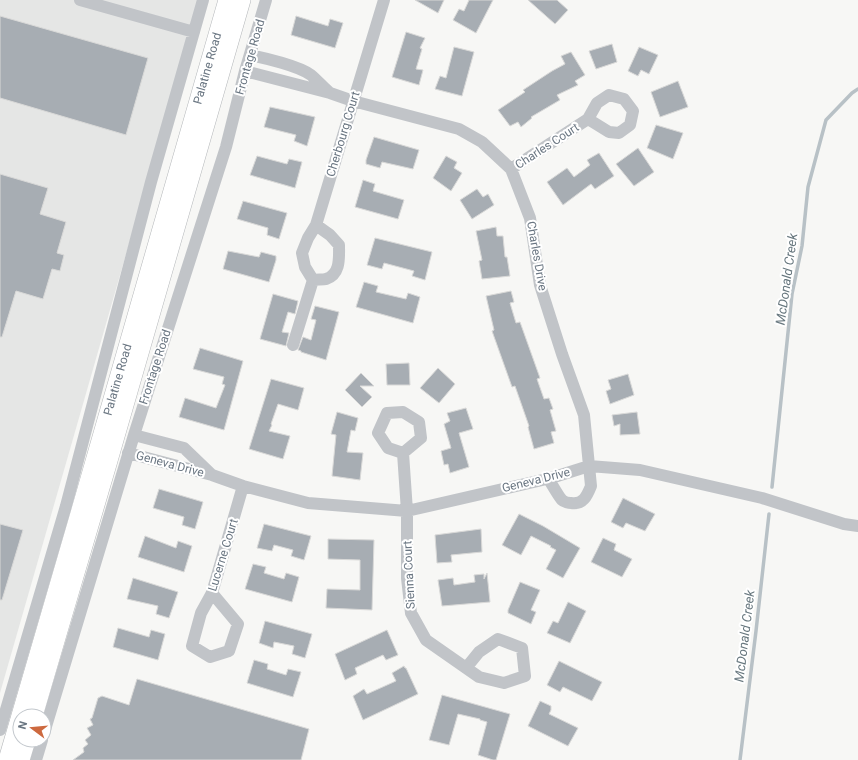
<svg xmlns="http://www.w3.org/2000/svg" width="858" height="760" font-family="Roboto,sans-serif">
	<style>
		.built { fill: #e5e6e5 }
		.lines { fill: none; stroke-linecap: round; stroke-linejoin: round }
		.stream { stroke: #b8c1c6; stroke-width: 3.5 }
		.building { fill: #a7adb3; stroke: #d9d9d8 }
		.highway-casing { stroke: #b4b7ba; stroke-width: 18 }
		.minor { stroke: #c1c4c8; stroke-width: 12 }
		.highway { stroke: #fff; stroke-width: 17 }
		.labels { text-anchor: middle; stroke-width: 4; stroke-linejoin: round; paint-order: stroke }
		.street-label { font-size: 12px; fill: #6a7682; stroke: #fff }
		.water-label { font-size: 13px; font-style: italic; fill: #67777e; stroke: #fff }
	</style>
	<rect width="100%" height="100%" fill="#f7f7f5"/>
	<path class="built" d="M0,0H199L0,693Z"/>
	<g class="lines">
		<path class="stream" d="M772,487L792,294L802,246L808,187L826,120L852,93L858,89
			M740,760L756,631L769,514"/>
	</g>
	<path class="building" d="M415,0H444L438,13Z
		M469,0H493L476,33L453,20L459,9L464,11Z
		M528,0H557L568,10L555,24Z
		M0,16L148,58L126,135L0,98Z
		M296,16L328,26L330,19L343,23L335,48L291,35Z
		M406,32L425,38L420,48L422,49L416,69L423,70L419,85L392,77Z
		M612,44L617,62L596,69L589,51Z
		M454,47L474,52L462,96L435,89L440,76L446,78Z
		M639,47L658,55L649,74L641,70L638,76L628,71Z
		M571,52L585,75L575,81L578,85L557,95L560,100L531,117L532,118L521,127L518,122L510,126L498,110L525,92L523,90L552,71L565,64L561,56Z
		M678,81L688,107L660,117L651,92Z
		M270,107L315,117L307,146L294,141L296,135L264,127Z
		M656,125L683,133L673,159L647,148Z
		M374,137L419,150L413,169L382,162L380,168L366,164V160Z
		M638,148L654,172L634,186L616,164Z
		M599,153L614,176L595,189L591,184L563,205L547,182L567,168L574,177L590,165L587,160Z
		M257,156L287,164L289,159L302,162L295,188L250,175Z
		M446,156L457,162L454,168L462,173L451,191L433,178Z
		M0,174L48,188L40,214L66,222L57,253L64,255L60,271L52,269L43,299L16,291L2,337H0Z
		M363,180L375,184L373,191L404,200L398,219L355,207Z
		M477,189L483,197L488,194L494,205L472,219L460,200Z
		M243,201L287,213L279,239L267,235L268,228L237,219Z
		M496,227L497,236H503L505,257H507L510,276L482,279L479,261L482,260L476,231Z
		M375,238L432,252L425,280L412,276L414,271L384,263L382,269L367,265Z
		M228,251L259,257L261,252L276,256V260L269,282L223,269Z
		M364,282L378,286L376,292L406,299L408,293L420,297L413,323L356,307Z
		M511,291L514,302L510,303L516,323L520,322L540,378L537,379L544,399L549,398L553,409L550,410L556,431L551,432L554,443L534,449L528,427L529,426L515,386L512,387L492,331L494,330L486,296Z
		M273,294L298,301L295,314L288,312L282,332L289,333L286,346L260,339Z
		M315,306L339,312L326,360L301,352V351L298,350L303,337L311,340L316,320L311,319Z
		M200,348L243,361L224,430L179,417L185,398L216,408L225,385L222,384L224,377L193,369Z
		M409,363L410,385H387L386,364Z
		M438,368L455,384L439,403L420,388Z
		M361,373L374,386H360L372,397L362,407L345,390Z
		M628,374L634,395L610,404L606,391L611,389L608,380Z
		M271,379L304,388L298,410L278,404L271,424L272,425L269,431L290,436L283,459L249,449Z
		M466,408L473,429L459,433L469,467L450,473L448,464L444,465L441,451L451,448L444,424L450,421L447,413Z
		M337,412L358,418L355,431L351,430L347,452L363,453L360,480L332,476L336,435L331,434Z
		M637,412L640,434L620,435V424L614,426L612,415Z
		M159,489L203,502L195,529L182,525L184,517L153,508Z
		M623,498L655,514L645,531L626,523L623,528L611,522Z
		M519,514L543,526L580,548L563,578L546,569L556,550L550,547L551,546L531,536L521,555L502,545Z
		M0,524L23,530L2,600H0Z
		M264,524L311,536L304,560L291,556L293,550L274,545L272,551L257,548Z
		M481,529L482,552L451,555L452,562L437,563L435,535Z
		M145,536L176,548L178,541L192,546L184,572L138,557Z
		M603,538L616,544L614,550L632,559L622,577L591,562Z
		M328,539L374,540L372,610L326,608L327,589L360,590V560L328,559Z
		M253,564L266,567L264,573L284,579L286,573L299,577L292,602L245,589Z
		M487,573L490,602L442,606L438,580L453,578L454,585L475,582L474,575L484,574V579Z
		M133,578L178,592L169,618L156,614L158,606L127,599Z
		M520,582L540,590L531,610L536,612L531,624L508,613V610Z
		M568,602L586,611L570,643L547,633L553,621L558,623Z
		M265,621L312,634L305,658L292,654L294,646L274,642L273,648L259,643Z
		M118,628L149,637L151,630L165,634L158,660L113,647Z
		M387,630L398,655L386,660L383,655L355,668L357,674L345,680L335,654Z
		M254,660L268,664L267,669L286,675L288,669L301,672L293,697L247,683Z
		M559,661L602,682L592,701L563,687L560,692L547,685Z
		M404,666L405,668H406L418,694L363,720L353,696L364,689L367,694L396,681L392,673Z
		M137,679L309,729L301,760H73L84,752L83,748L88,744L85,740L91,735L87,728L93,725L90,719L92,718L98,698L102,696L129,705Z
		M442,695L510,714L496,760H493L478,755L487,722L480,720V719L458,714L449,745L429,740Z
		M540,701L551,706V710L549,714L578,728L568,746L528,726Z"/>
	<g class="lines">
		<g class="highway-casing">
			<g id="highway">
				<path d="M34,716L108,464L242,0"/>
				<path id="s1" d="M7,760L80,510L227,0"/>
				<path d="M21,760L27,740"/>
			</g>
		</g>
		<path class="minor" d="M80,0L194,32
			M250,55C265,58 299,66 311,75C317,80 323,87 329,92
			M245,71L330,93L353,101L459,129L482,142L511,169L530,218L540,285L562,354L584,415L591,486C587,496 583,505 571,503C569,503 564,502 562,500C559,497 551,483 548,478
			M511,169L588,119L597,103L609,95L624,99L633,111L630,125L619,133L609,132L588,119
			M313,280C317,279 323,280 326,279C341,274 339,257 339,245L330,235L316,225
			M293,345L313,280L305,267L302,253L308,238L316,225L384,0
			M403,412L419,422L421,438L403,453L388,448L378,433L387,413Z
			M134,435L184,448L211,474
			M128,453L212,475L243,486L308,503L407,511L551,478L589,466L640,470L762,498L844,524L858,526
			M403,453L407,511V578L411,613L426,640L479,677L504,683L525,676L522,648L498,639L479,652L466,668
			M212,593L238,624L229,651L210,657L192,646L201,613L212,593L243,486
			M0,730L66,506L151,182L203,0
			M44,733L134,435L226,147L245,71L266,0
			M36,760L42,740"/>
		<use href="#highway" class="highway"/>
	</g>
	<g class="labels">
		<g class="street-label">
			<text transform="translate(250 57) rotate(-74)" y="4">Frontage Road</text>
			<text dy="4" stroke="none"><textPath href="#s1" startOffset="720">Palatine Road</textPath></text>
			<text transform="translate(343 134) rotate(-73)" y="4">Cherbourg Court</text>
			<text transform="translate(547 146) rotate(-33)" y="4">Charles Court</text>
			<text transform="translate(537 256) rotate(80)" y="4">Charles Drive</text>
			<text transform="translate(155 367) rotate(-72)" y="4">Frontage Road</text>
			<text dy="4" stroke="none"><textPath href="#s1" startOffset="396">Palatine Road</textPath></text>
			<text transform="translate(170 464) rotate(15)" y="4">Geneva Drive</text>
			<text transform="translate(536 480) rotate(-14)" y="4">Geneva Drive</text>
			<text transform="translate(223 555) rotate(-73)" y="4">Lucerne Court</text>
			<text transform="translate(409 575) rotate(-93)" y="4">Sienna Court</text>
		</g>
		<g class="water-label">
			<text transform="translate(786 279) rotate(-82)" y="5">McDonald Creek</text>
			<text transform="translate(744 636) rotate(-83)" y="5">McDonald Creek</text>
		</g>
	</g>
	<g transform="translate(32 728) rotate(286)"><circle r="19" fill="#ffffff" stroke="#c3c8cd"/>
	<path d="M0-3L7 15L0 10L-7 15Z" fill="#cd693f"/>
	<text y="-6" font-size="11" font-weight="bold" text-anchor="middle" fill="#6a7682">N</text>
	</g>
</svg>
